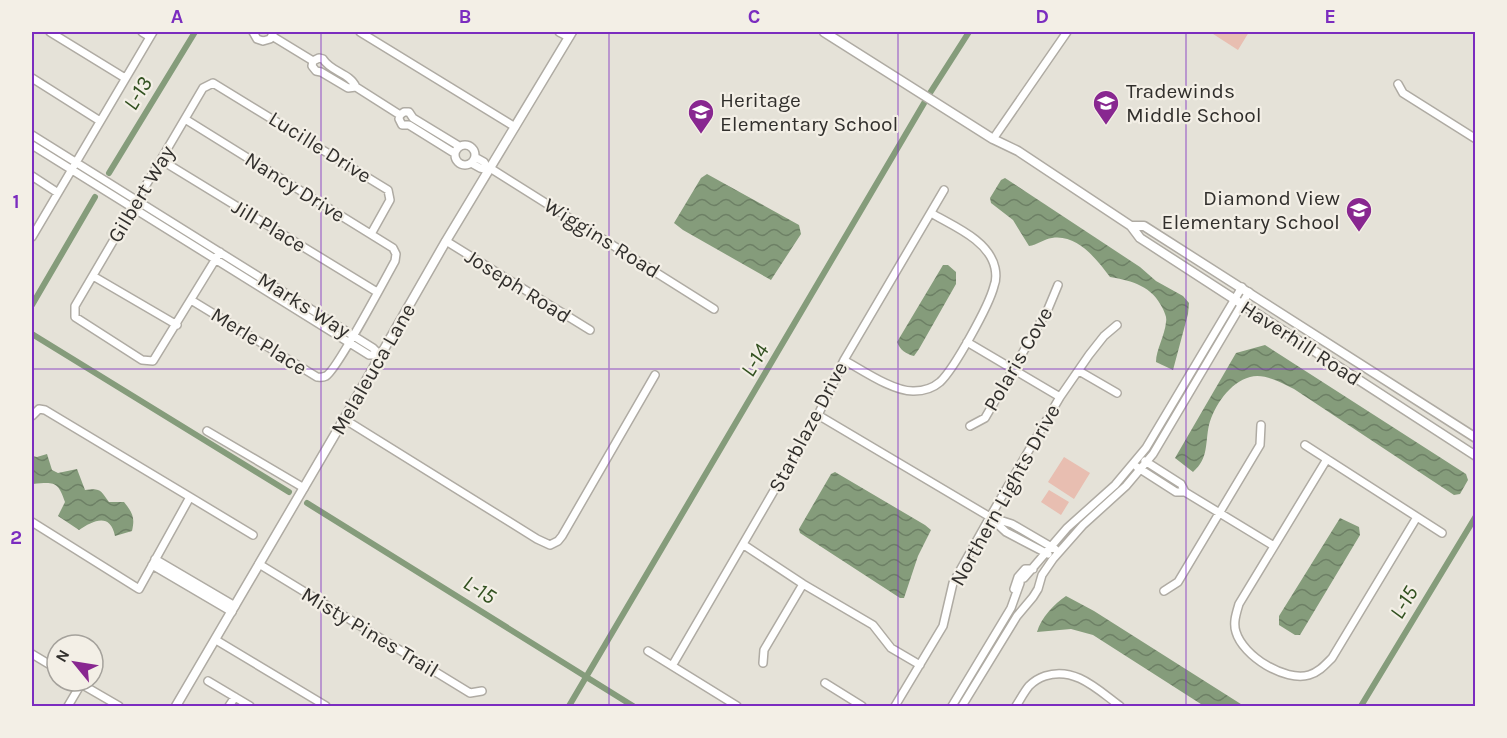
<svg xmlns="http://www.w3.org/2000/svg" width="1507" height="738" font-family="Karla,sans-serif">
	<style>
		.pitch { fill: #e8beb1 }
		.water { fill: url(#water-waves) }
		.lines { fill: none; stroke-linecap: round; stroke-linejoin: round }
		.canal { stroke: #859c7b; stroke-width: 6 }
		.minor-casing { stroke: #afaba3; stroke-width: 10 }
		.tertiary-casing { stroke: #afaba3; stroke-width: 11 }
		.minor { stroke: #fff; stroke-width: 7 }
		.tertiary { stroke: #fff; stroke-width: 8 }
		.grid { fill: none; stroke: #7b2cbf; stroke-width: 1.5; stroke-opacity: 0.55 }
		.labels { text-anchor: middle; stroke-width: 4.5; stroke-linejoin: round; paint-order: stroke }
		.poi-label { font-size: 21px; fill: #312f2c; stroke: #f3efe6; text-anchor: start }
		.street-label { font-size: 21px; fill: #312f2c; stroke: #f3efe6 }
		.water-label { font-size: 22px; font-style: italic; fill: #325120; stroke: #f3efe6 }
		.neatline { fill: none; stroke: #7b2cbf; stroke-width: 2 }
		.grid-label { font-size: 20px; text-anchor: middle; font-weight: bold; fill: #7b2cbf }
	</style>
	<defs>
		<pattern id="water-waves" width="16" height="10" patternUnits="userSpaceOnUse" patternTransform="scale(1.5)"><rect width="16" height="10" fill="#859c7b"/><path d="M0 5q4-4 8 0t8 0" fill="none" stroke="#6d8065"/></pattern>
	</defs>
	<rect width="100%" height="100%" fill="#e5e2d8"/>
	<path class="pitch" d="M1210,32H1249L1238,50Z
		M1064,457L1090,473L1074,499L1048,482Z
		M1049,490L1069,502L1061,515L1041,502Z"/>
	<path class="water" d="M707,174L799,225L801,234L771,280L683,230L674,223L701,178Z
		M1005,178L1140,267L1156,281L1183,296L1189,303L1188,314L1173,370L1156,362C1156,350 1165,335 1166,322C1167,317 1165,314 1163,309C1152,286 1133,281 1110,277C1097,260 1078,234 1052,238C1044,239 1037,245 1029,246L1013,220L991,203L990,198L1001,180Z
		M943,265H948L956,272V284L919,349L914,356C906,354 900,350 897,342Z
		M1265,345L1466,474L1468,480L1460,494L1454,495L1294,389C1281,383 1265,373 1250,377C1230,382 1214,406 1209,425C1205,443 1209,458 1193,472L1175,458L1236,353Z
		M47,454L52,470L58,473L77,469L85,490C101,488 100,490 109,502H124C133,513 135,518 132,531L115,536C110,512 93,521 79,530L58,516L65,502C58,481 54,482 33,484L32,480V456L37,457Z
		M835,472L925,525L931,530L918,556L904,598H900L800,533L799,529L831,474Z
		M1340,518L1359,527L1360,535L1300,635H1295L1279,625V616Z
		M1066,596L1094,611L1244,706H1204L1093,635L1071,629L1037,632C1041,618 1054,604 1066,596Z"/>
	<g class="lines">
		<path class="canal" d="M109,173L195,32
			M32,305L95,197
			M32,334L289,492
			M307,503L633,706
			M569,706L930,93L969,32
			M1361,706L1476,516"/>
		<g class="minor-casing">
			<path id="minor" d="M50,32L125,78
				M142,32L150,37
				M253,32L257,39L263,41L270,39L274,32
				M360,32L515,127
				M559,32L569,37
				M272,36L313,61
				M313,61L319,58L323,59C331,72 350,73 356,87L400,115
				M313,61L312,66L316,71L321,72L348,88L356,87
				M32,78L100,121
				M1398,84L1403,93L1476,139
				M400,115L404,112H409L413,118L459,146
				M400,115L399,119L402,125H409L454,153
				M185,119L393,248L396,254L395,261C385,279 337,370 326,376C322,378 321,377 317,377L191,300
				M32,135L373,348L380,355
				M993,139L1067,32
				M455 155a10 10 0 1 1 20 0a10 10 0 1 1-20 0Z
				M32,145L369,355H380
				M161,160L377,292
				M471,163L480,168L489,170L484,162L475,157
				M490,168L714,309
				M32,176L58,193
				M32,237L153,32
				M446,241L590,330
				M220,252L153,361L142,360L75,317V306L203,88L213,83L388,190L390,200L371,234
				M93,276L177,325
				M967,342L1060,397
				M844,360C862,370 894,392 914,391C923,391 933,388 940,382C954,369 989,306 994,286C996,281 996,273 995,268C989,240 953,226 931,213
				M1079,371L1117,393
				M818,415L990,517L1012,524L1055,549
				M32,416L39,409L45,410L190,497L139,589L32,522
				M344,419L537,539L550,545L558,541L562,536L655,375
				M970,426L985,418L1048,309L1058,285
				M207,431L304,488
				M1305,445L1442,533
				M1327,459L1239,604C1236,614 1233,623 1236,632C1243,656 1285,682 1309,675C1319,672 1325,665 1332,658L1417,517
				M1145,461L1181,484L1185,492L1274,546
				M1137,467L1176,492H1185
				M190,497L253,535
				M992,519L1006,532L1048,554
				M744,545L803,584L873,625L891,648L920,665
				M155,559L235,606
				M259,564L470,693L482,691
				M152,565L232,612
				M1024,578L1067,528L1115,485L1146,448L1242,287
				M1014,589L1018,577L1025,569H1033
				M1164,591L1178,582L1260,445L1261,425
				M216,640L326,706
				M648,651L737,706
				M32,654L57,669
				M763,663L764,650L803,584
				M672,666L818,415L844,360L944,190
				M208,681L250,706
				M825,683L862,706
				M81,684L119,706
				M68,706L81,684L76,681
				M229,706L235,697
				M895,706L943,626L953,583L990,517L1060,397L1089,355L1104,336L1117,325
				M952,706L1011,608L1020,583
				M962,706L1017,616L1033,597L1038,589L1042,575L1053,559L1083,525L1126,486L1153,454L1249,292
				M1016,706C1020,700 1024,692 1029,686C1033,682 1039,678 1045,676C1075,666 1098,690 1120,706"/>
		</g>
		<g class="tertiary-casing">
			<path id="tertiary" d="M824,32L993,139L1018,151L1131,226L1140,238L1476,456
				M1131,226H1144L1476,438
				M176,706L344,419L446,241L572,32"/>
		</g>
		<use href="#minor" class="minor"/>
		<use href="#tertiary" class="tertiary"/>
	</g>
	<path class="grid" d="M321,32V706M609,32V706M898,32V706M1186,32V706M32,369H1476"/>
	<defs>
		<g id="school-pin" transform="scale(1.35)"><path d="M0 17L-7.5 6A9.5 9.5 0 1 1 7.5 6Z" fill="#882790" stroke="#f3efe6"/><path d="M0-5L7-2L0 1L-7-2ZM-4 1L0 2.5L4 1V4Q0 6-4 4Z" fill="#fff"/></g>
	</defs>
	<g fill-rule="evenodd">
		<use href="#school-pin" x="1106" y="103"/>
		<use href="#school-pin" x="701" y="112"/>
		<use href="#school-pin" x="1359" y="210"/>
	</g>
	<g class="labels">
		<g class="poi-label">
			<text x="1126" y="98">Tradewinds<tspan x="1126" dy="24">Middle School</tspan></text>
			<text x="720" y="107">Heritage<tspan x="720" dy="24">Elementary School</tspan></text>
			<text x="1340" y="205" text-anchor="end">Diamond View<tspan x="1340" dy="24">Elementary School</tspan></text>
		</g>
		<g class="street-label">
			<text transform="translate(320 147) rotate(32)" y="7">Lucille Drive</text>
			<text transform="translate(295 187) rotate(32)" y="7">Nancy Drive</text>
			<text transform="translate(141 194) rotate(-59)" y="7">Gilbert Way</text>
			<text transform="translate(269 226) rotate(31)" y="7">Jill Place</text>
			<text transform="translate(602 238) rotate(32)" y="7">Wiggins Road</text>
			<text transform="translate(518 286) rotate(32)" y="7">Joseph Road</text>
			<text transform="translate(304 305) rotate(32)" y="7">Marks Way</text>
			<text transform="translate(259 341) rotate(32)" y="7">Merle Place</text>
			<text transform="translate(1301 343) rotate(33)" y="7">Haverhill Road</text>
			<text transform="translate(1018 359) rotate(-60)" y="7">Polaris Cove</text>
			<text transform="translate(373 369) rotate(-60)" y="7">Melaleuca Lane</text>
			<text transform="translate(808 427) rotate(-62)" y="7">Starblaze Drive</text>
			<text transform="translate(1005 495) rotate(-61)" y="7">Northern Lights Drive</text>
			<text transform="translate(370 632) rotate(31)" y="7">Misty Pines Trail</text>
		</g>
		<g class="water-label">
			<text transform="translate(137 93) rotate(-59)" y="8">L-13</text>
			<text transform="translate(754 360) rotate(-59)" y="8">L-14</text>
			<text transform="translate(480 589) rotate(32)" y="8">L-15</text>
			<text transform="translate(1403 602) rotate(-59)" y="8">L-15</text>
		</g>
	</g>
	<rect width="1507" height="738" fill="none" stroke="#f3efe6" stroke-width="66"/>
	<g transform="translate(75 663) rotate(300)"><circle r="28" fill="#f3efe6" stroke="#a5a29c" stroke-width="1.5"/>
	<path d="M0-4.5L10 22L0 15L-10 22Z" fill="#882790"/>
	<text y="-9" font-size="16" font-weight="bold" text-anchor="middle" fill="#312f2c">N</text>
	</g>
	<rect x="33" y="33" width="1441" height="672" class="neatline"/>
	<g class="grid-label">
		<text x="177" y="23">A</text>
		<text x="465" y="23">B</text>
		<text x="754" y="23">C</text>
		<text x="1042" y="23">D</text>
		<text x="1330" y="23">E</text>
		<text x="16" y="208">1</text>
		<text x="16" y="544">2</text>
	</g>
</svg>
